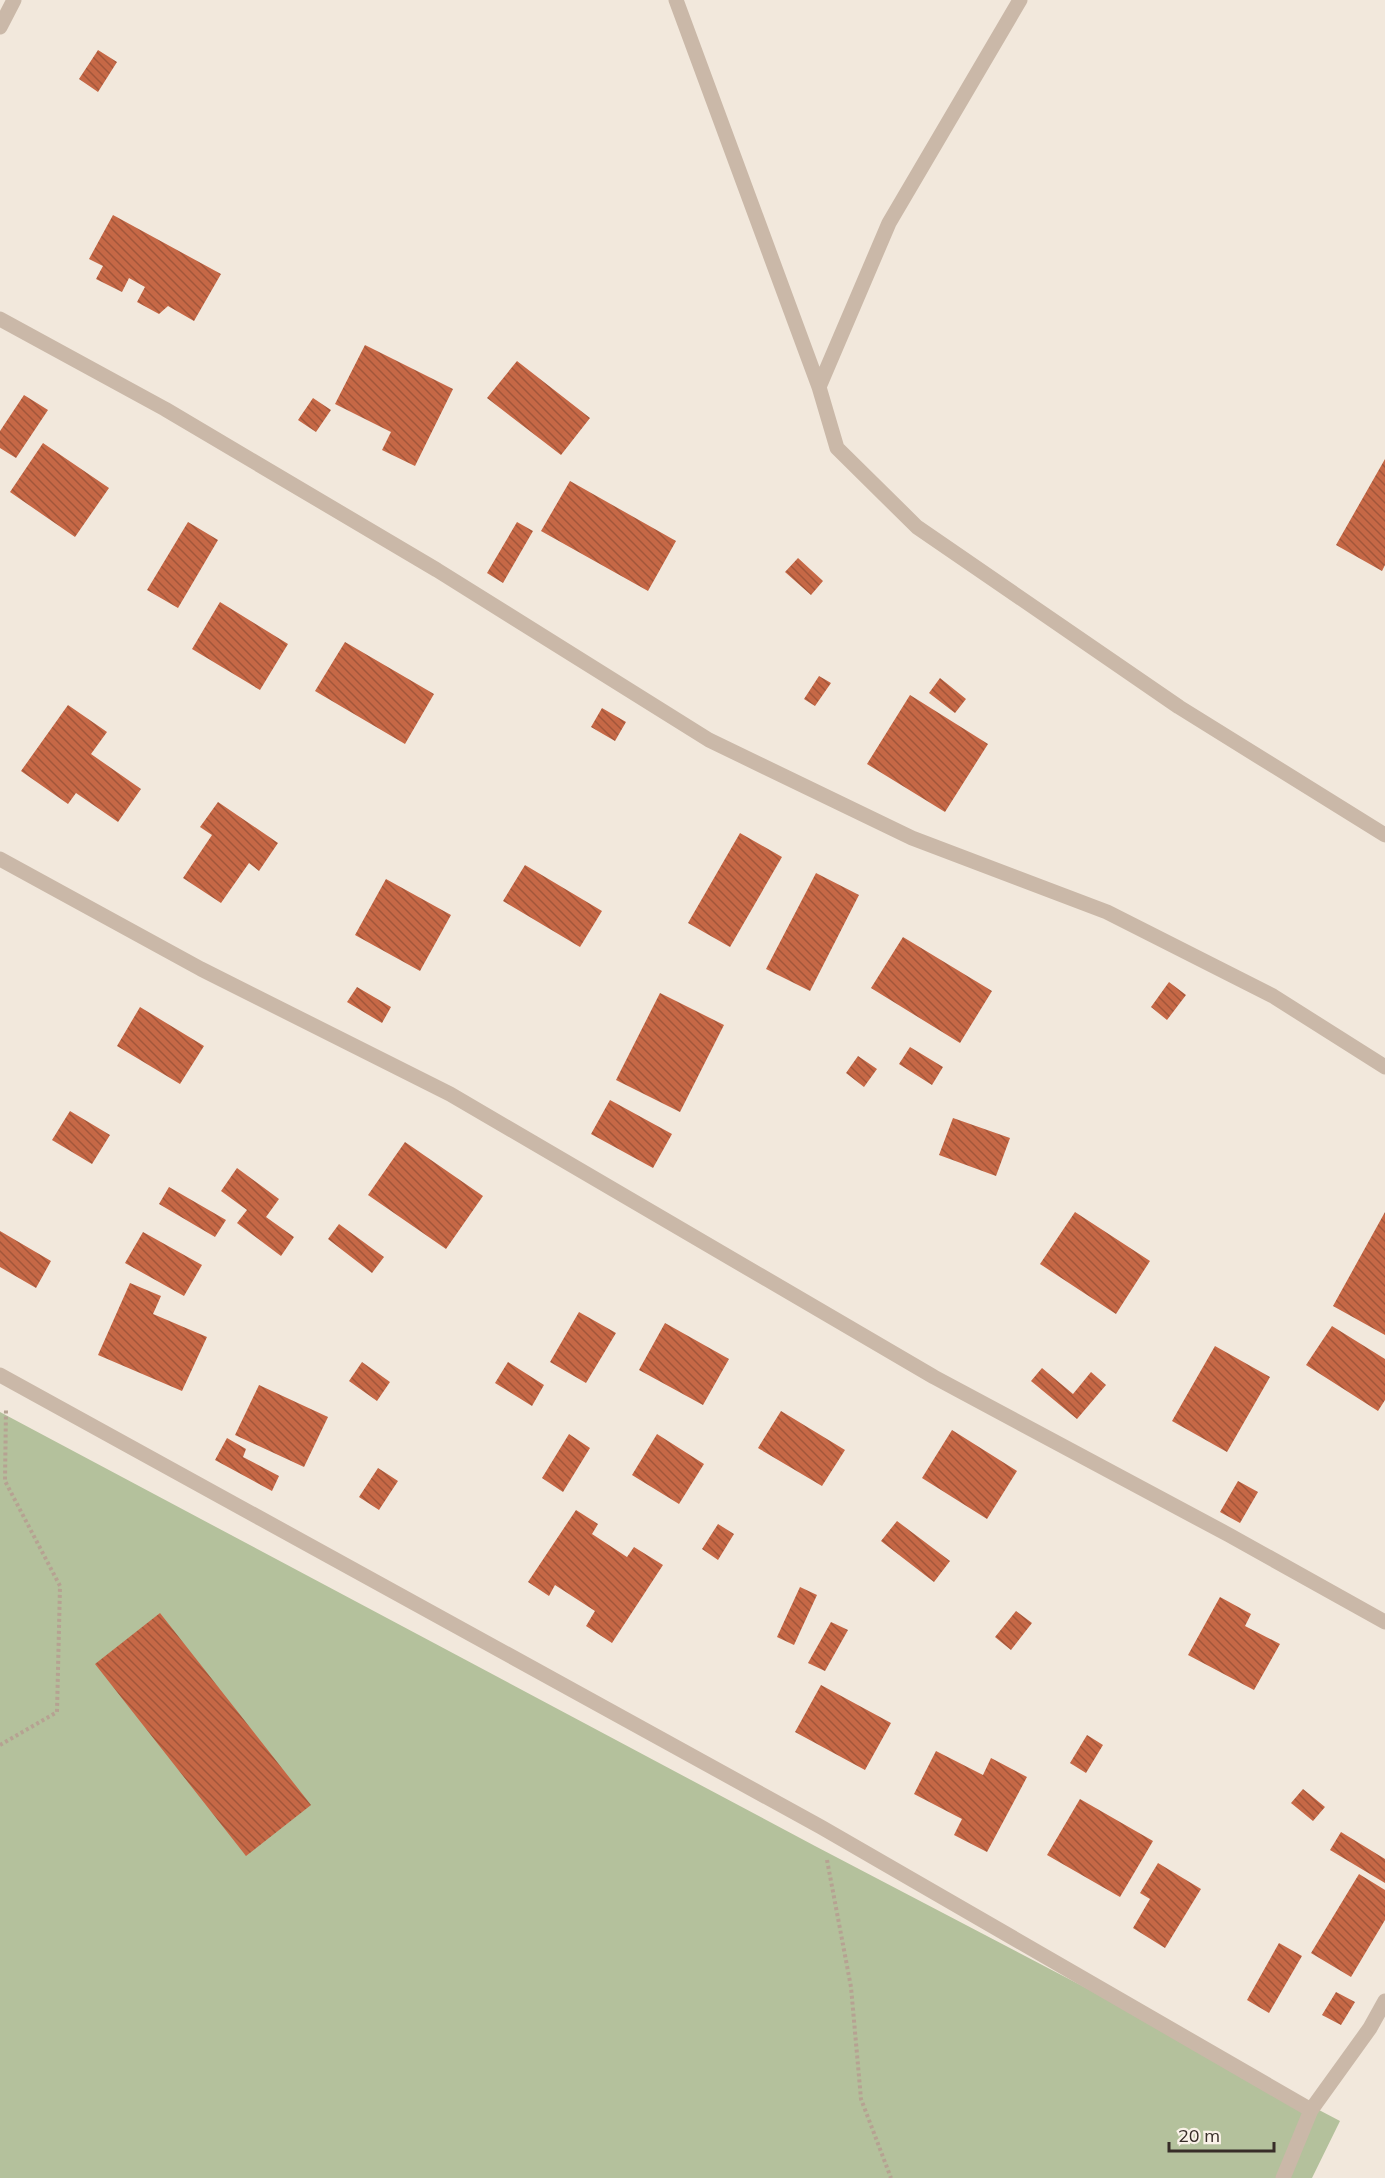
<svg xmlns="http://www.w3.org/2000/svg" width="1385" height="2178" font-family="Mulish,sans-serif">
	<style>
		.green { fill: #b4c19c }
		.building { fill: url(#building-back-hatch) }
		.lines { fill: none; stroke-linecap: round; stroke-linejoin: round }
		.path { stroke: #b6a292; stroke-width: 4; stroke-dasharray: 3 3; stroke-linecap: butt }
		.street { stroke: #cab8a8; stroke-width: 15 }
	</style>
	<defs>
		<pattern id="building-back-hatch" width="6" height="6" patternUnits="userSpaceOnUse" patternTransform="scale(1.5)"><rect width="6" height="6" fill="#c66846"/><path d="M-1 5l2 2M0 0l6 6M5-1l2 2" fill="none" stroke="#a2563a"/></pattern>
	</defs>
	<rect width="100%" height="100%" fill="#f2e8dc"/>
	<path class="green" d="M0,1412L815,1846L1340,2121L1312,2178H0Z"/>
	<path class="building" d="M98,50L117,62L98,92L79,79Z
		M113,215L221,274L194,321L168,306L159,314L137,302L145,287L129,278L122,292L96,279L103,266L89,259Z
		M365,345L453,389L415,466L382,450L391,432L335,404Z
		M517,361L590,418L561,455L487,398Z
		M24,395L48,410L16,458L0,448V431Z
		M313,398L331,410L316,432L298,420Z
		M43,443L109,488L75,537L10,492Z
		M1385,459V565L1382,571L1336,545Z
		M570,481L676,541L648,591L541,531Z
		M188,522L218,540L178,608L147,590Z
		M517,522L533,531L503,583L487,573Z
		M798,558L823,581L811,595L785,572Z
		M220,602L288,644L260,690L192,649Z
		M345,642L434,694L405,744L315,691Z
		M819,676L831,683L815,706L804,699Z
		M940,678L966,699L955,713L929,693Z
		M910,695L988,744L945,812L867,764Z
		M68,705L107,732L91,754L141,789L118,822L76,793L68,804L21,771Z
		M602,708L626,722L615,741L591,727Z
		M218,802L278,843L259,871L249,863L221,903L183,878L212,835L200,827Z
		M740,833L782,857L730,947L688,923Z
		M525,865L602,911L580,947L503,901Z
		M816,873L859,895L810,991L766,969Z
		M386,879L451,915L420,971L355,935Z
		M903,937L992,991L960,1043L871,988Z
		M1169,982L1186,995L1167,1020L1151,1007Z
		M357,987L391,1007L382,1023L347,1002Z
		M660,993L724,1025L680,1112L616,1080Z
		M140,1007L204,1046L180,1084L117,1046Z
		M910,1047L943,1067L932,1085L899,1064Z
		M858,1056L877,1069L864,1087L846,1073Z
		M610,1100L672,1134L653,1168L591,1134Z
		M70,1111L110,1135L92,1164L52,1140Z
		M953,1118L1010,1138L996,1176L939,1155Z
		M405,1142L483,1196L446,1249L368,1195Z
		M237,1168L279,1199L266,1217L294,1237L281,1256L237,1223L247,1210L221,1191Z
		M169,1187L226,1220L215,1237L159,1204Z
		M1075,1212L1150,1261L1116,1314L1040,1264Z
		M1385,1212V1335L1333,1306Z
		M339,1224L384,1257L372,1273L328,1239Z
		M0,1231L51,1261L36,1288L0,1267Z
		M143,1232L202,1265L184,1296L125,1263Z
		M130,1283L161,1296L153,1314L207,1337L182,1391L98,1355Z
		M579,1312L616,1333L586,1383L550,1362Z
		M665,1323L729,1359L703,1405L639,1370Z
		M1332,1326L1385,1359V1400L1378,1411L1306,1365Z
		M1215,1346L1270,1377L1227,1452L1172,1421Z
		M362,1362L390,1382L377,1401L349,1381Z
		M508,1362L544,1385L532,1406L495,1383Z
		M1042,1368L1073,1394L1091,1372L1106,1385L1077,1419L1031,1381Z
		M259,1385L328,1417L304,1467L235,1435Z
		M781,1411L845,1450L822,1486L758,1448Z
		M952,1430L1017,1471L987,1519L922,1478Z
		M569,1434L590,1448L563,1492L542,1478Z
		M657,1434L704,1464L679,1504L632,1475Z
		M227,1438L246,1449L243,1457L279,1476L272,1491L215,1460Z
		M378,1468L398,1481L379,1510L359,1497Z
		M1238,1481L1258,1492L1240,1523L1220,1512Z
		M576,1510L598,1524L592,1534L627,1557L634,1547L663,1565L612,1643L586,1626L595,1611L555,1585L549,1596L528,1582Z
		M897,1521L950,1561L934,1582L881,1541Z
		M718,1524L734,1534L718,1560L702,1549Z
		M800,1587L817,1595L794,1645L777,1637Z
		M1220,1597L1251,1614L1245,1626L1280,1644L1254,1690L1188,1655Z
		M1016,1611L1032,1623L1011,1650L995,1637Z
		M160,1613L311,1805L246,1856L95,1664Z
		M831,1622L848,1630L825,1671L808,1663Z
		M821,1685L891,1723L865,1770L795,1732Z
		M1087,1735L1103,1745L1086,1773L1070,1763Z
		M936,1751L983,1775L991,1758L1027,1777L987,1852L954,1835L962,1819L914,1794Z
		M1303,1789L1325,1807L1313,1821L1291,1803Z
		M1080,1799L1153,1841L1120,1897L1047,1855Z
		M1341,1832L1385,1859V1883L1330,1850Z
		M1158,1863L1201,1889L1165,1948L1133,1928L1150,1899L1140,1893Z
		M1359,1874L1385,1890V1920L1351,1977L1311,1953Z
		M1279,1943L1302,1956L1269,2013L1247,2000Z
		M1336,1992L1355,2002L1341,2025L1322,2015Z"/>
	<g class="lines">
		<path class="path" d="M0,1745L57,1712L60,1586L5,1481L6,1408
			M827,1860L851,1987L861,2099L891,2178"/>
		<path class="street" d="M676,0L819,387
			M1020,0L889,223L819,387L837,448L917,527L1179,707L1385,835
			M0,27L14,0
			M0,319L165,409L437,570L709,740L912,838L1107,912L1273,996L1385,1067
			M0,859L201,969L450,1094L934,1377L1229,1535L1385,1622
			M0,1375L821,1827L1311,2110
			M1283,2178L1311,2110L1370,2028L1385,2001"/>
	</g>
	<path d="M1169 2142v9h105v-9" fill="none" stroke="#372d28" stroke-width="3"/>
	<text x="1178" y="2142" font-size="18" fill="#372d28" stroke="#faf2e8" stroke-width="4.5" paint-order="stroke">20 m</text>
</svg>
